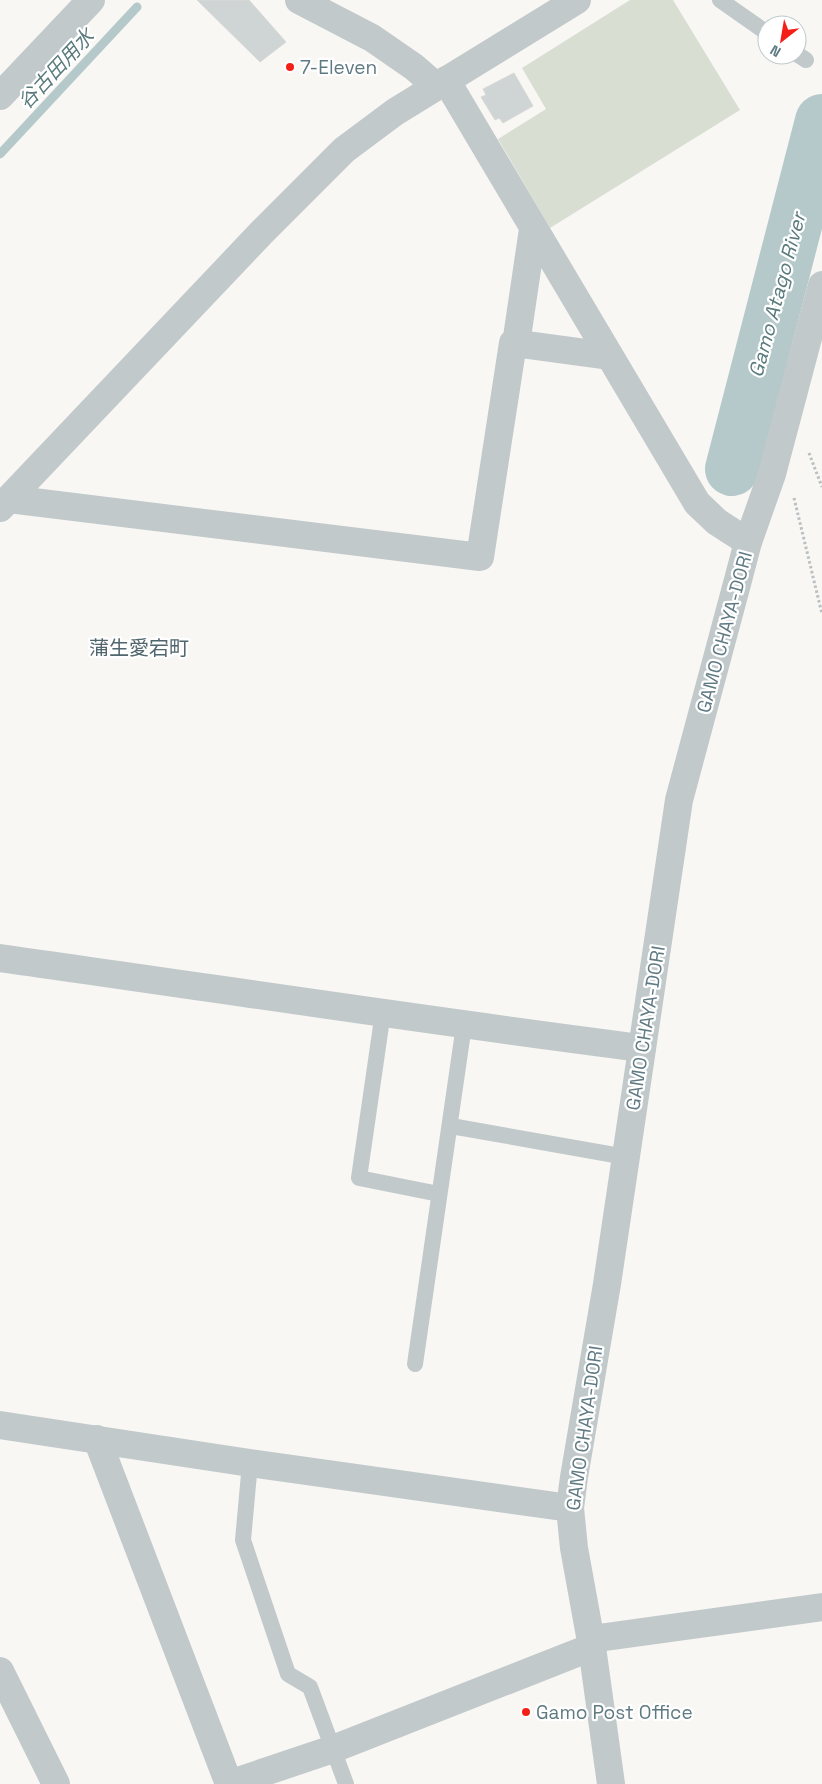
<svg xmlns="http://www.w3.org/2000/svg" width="822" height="1784" font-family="'Space Grotesk','Noto Sans JP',sans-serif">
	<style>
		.green { fill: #d9ded3 }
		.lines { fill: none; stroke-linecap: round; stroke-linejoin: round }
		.stream { stroke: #b6c9ca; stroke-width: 9 }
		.river { stroke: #b6c9ca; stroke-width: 54 }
		.building { fill: #cfd4d5; stroke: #d9d9d7 }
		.path { stroke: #babfc1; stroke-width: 3; stroke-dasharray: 2.5 2.5; stroke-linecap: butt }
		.service { stroke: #c2c9cb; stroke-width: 16 }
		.minor { stroke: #c2c9cb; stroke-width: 28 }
		.tertiary { stroke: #c2c9cb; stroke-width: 28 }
		.poi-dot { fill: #f42018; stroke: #fff; stroke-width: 2 }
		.labels { text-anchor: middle; stroke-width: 4.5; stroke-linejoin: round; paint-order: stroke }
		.poi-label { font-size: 19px; fill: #607a83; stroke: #fff; text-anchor: start }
		.street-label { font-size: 19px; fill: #607a83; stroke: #fff }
		.water-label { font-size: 20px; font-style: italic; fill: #5a7b7d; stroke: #fff }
		.neighbourhood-label { font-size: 20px; fill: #52666d; stroke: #fff }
	</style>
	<rect width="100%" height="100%" fill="#f8f7f4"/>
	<path class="green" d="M630,0H673L740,110L550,228L498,139L546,109L522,68Z"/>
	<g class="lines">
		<path class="stream" d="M0,154L137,7"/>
		<path class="river" d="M732,469L822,121"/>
	</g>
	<path class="building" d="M197,0H249L286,42L260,62Z
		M514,73L533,106L503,123L499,118L495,120L481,97L486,95L483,89Z"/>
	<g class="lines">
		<path class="path" d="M809,453L822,487
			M794,498L822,614"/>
		<path class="service" d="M720,0L767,33
			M797,54L806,60
			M383,1012L359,1178L439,1194
			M451,1126L626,1157
			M415,1364L464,1025
			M250,1463L243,1540L288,1674L310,1687L346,1784"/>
		<path class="minor" d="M446,80L697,503L717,522L748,542
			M516,344L533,229
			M9,499L480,557L513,343L609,356
			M0,958C214,988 428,1021 642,1048
			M0,1425L250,1463L570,1508
			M97,1439L229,1784
			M591,1639L822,1607
			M0,1671L56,1784
			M229,1784L333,1749L592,1647"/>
		<path class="tertiary" d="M299,0L372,38L414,67L436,86
			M0,96L91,0
			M0,508L263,231L344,150L395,112L577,0
			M611,1784L592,1647L574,1548L570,1508L574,1477L607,1284L679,800L738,580L748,542L772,474L822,285"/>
	</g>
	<g class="poi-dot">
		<circle cx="290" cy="67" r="5"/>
		<circle cx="526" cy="1712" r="5"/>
	</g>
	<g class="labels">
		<g class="poi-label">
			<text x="300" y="74">7-Eleven</text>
			<text x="536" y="1719">Gamo Post Office</text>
		</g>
		<g class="street-label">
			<text transform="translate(724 632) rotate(-75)" y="7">GAMO CHAYA-DORI</text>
			<text transform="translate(645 1028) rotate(-81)" y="7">GAMO CHAYA-DORI</text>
			<text transform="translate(584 1428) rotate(-82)" y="7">GAMO CHAYA-DORI</text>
		</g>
		<g class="water-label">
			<text transform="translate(56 69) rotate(-47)" y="7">谷古田用水</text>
			<text transform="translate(777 295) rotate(-75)" y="7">Gamo Atago River</text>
		</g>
		<g class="neighbourhood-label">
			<text x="139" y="655">蒲生愛宕町</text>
		</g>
	</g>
	<g transform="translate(782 40) rotate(211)"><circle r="24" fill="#ffffff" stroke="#bfcacd"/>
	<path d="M0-4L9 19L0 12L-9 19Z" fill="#f42018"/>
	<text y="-8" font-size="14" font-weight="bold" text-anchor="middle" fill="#607a83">N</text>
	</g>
</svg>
